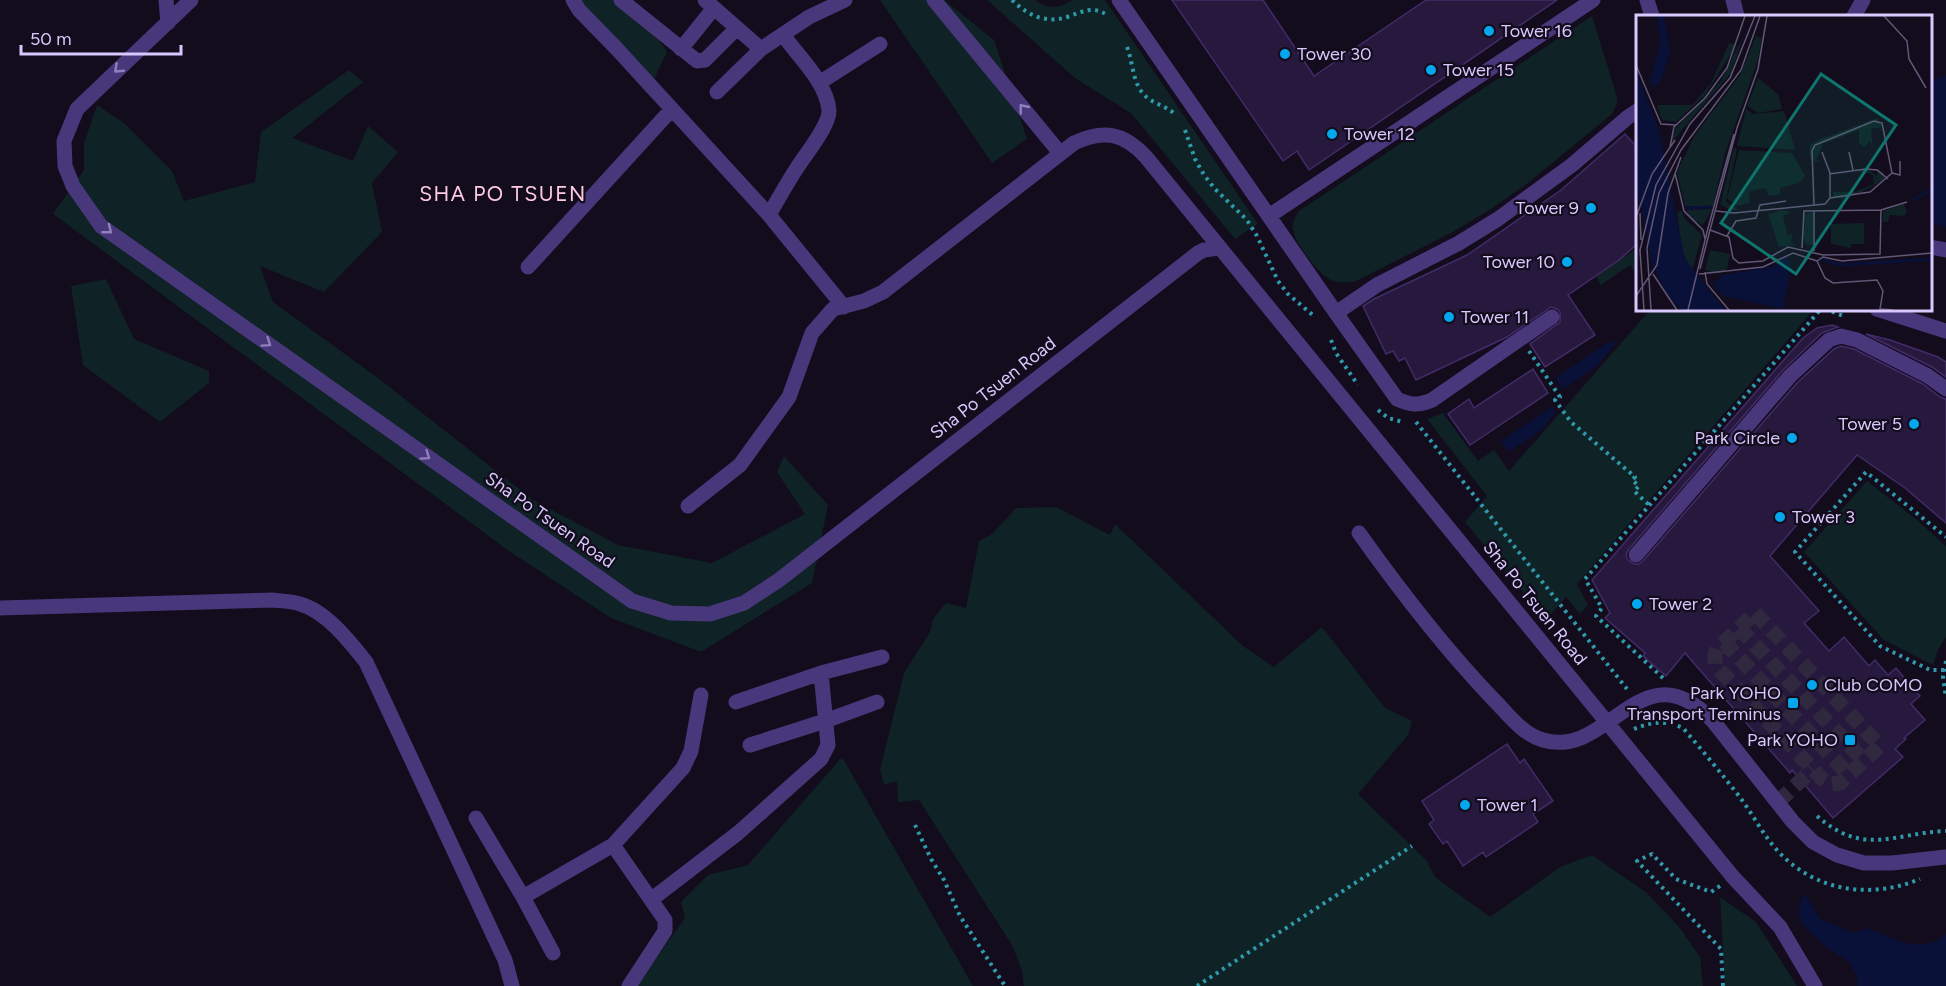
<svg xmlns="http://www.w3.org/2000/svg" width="1946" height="986" font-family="Figtree,sans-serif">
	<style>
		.green { fill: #0f2226 }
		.water { fill: #091138 }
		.building { fill: #27183d; stroke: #432b69; stroke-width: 1.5 }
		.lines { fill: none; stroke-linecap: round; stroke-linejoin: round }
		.minor-tunnel { stroke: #30283e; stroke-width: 15; stroke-dasharray: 15 8; stroke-linecap: butt }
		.path { stroke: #2f9aab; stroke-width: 4; stroke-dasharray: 3 4.5; stroke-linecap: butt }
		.minor { stroke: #48377b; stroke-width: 15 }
		.oneway { stroke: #9080bc }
		.poi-dot { fill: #04a7ee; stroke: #120c1c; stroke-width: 2 }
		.labels { text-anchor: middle; stroke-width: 4.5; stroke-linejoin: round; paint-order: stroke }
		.poi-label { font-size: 18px; fill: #d9c8fe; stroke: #120c1c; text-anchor: start }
		.street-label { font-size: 18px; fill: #d9c8fe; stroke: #120c1c }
		.quarter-label { font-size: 21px; letter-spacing: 1.5px; fill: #fecae1; stroke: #120c1c }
		.inset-river { fill: none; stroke: #091138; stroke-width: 3 }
		.inset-road { fill: none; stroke: #625776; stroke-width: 1.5 }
		.view { fill: #0f766e; fill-opacity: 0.15; stroke: #0f766e; stroke-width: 3 }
		.inset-edge { fill: none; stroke: #d9c8fe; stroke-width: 3 }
	</style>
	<rect width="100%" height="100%" fill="#120c1c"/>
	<path class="green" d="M567,0H631L667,52L647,94Z
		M880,0H944L994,40L1027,139L992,163Z
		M987,0H1035L1043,5L1051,7L1060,6L1073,0H1105L1258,224L1235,239L1132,114L1075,78Z
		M1592,16L1617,97V103L1612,114L1528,183L1491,209L1453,232L1354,282C1346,282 1338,283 1331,280C1318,274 1294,242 1293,228C1292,221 1296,216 1299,211Z
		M349,70L363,82L292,138L353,161L368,126L398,152L372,183L382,232L324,292L260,266L273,302L378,378L533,500L618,545L712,563L805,514L777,472L784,456L828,505L812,583L701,652L611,618L509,551L53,214L84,170V144L97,105L124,123L172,171L184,201L255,182L261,132Z
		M1637,248V275L1630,265L1601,285L1596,276Z
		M106,279L134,339L209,371V383L160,422L83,365L71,286Z
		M1651,309H1805L1811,313L1577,584L1588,605L1580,614L1566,597L1546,620L1465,522L1487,496L1427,419L1443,413L1478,461L1494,450L1509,471Z
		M1867,481L1917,520L1946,546V637L1938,650L1933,665L1884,640L1804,552Z
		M1056,507L1110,535L1115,524L1243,646L1274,667L1322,627L1385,708L1412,721L1408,735L1358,794L1427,861L1435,877L1490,917L1560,867L1592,855L1647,893L1680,928L1700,957L1703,986H1024L1022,970L1012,945L919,800L898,802L897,781L884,785L880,769L904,673L930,632L933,619L946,603L966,608L979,541L992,534L1016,508Z
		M842,757L973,986H636L685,918L681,902L708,875L748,865Z
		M1720,897L1756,922L1797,986H1725Z"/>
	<path class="water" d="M1946,75V228L1930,221V82Z
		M1612,340L1615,345L1597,366L1563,389L1555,378Z
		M1552,407L1556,413L1540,431L1509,452L1501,441Z
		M1803,893L1809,900L1820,919L1855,933L1867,928C1892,938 1924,957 1946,933V986H1857V976L1848,961L1826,947L1803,925L1798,913Z"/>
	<path class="building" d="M1172,0H1263L1314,76L1426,0H1557L1309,170L1297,151L1283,161Z
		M1625,134L1637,147V244L1619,260L1568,295L1595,335L1545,367L1530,344L1560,322V312L1557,309L1551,307L1507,337L1416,380L1405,358L1399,361L1393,351L1386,354L1363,306L1374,299L1467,255L1561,190Z
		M1832,325L1838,327L1822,333L1783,370L1629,549L1626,554L1627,559L1634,564H1639L1643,561L1797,383L1834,349L1841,346L1854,349L1923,384L1940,397L1946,399V523L1905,488L1857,455L1770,556L1819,611L1804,623L1829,651L1844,637L1869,666L1875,660L1888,675L1896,668L1920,696L1911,704L1925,720L1904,738L1906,739L1895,749L1903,757L1833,818L1792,770L1790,773L1685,653L1666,676L1643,656L1645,653L1605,618L1610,613L1592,580L1803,338L1817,328Z
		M1866,334L1890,340L1938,357L1946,362V377L1932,367Z
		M1533,369L1548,393L1470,445L1448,414L1469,399L1474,408Z
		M1507,744L1520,763L1524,759L1553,801L1533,814L1538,822L1486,857L1483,852L1463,866L1447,841L1443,844L1429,824L1434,820L1422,801Z"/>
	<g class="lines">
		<path class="minor-tunnel" d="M1755,613L1880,746L1840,783L1830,784L1822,779L1715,665V654L1717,649Z
			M1739,628L1864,761
			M1724,642L1849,775
			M1778,802L1813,769"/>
		<path class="path" d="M1012,0C1027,15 1046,24 1067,17C1082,12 1092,5 1107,15
			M1127,47C1134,65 1132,87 1149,99C1158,105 1167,107 1175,114
			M1185,130L1195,159L1204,175L1215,189L1247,220L1257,236L1278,281L1288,294L1315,317
			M1825,309L1846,317
			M1331,340L1336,353L1358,385
			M1529,351L1560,397L1555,400L1571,422L1635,477L1632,480L1639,486L1634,491L1649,505
			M1378,410L1388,418L1403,422
			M1416,422L1627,689
			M1946,661L1943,677L1946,698
			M1944,670H1930L1880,646L1795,552L1866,472L1946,537
			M1663,678L1596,616L1602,608L1585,579L1821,309
			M1634,729C1650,722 1666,720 1683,728C1702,750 1721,773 1739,796C1752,813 1762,833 1776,849C1813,891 1869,900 1920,879
			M1817,816C1864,857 1893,833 1946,831
			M915,825L931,859L944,880L960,916L1005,986
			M1720,886L1711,892L1676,879L1652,854L1637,861L1721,949L1723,986
			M1197,986L1412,846"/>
		<path class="minor" d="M166,0L168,23
			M191,0L77,109L64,141L65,166L73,186L101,226L632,601L671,613L710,614L744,603L779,580L1198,253L1204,250L1219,248
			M573,0L579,10L617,49L769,215L844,307
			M621,0L697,61L705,60L737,28
			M705,0L761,49
			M934,0L1060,153
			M1119,0L1336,313L1397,399C1410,405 1418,406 1432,400L1552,317
			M1647,0L1652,16
			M1733,0L1737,16
			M1854,16L1863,0
			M681,49L714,8
			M819,83L880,44
			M717,92L761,49L809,17L845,0
			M769,215C777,201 786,185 795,171C803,157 830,126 829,110C826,82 799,57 783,35
			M1269,216L1593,0
			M1930,247L1946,250
			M528,267L672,109
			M1877,309L1946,331
			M1336,313L1377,285L1459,243L1498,219L1572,165L1628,117L1637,111
			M688,506L740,465L789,397L812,333L833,309L864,301L883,292L1074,143C1104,129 1124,133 1146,157L1733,877L1780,927L1815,986
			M1359,533C1401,592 1444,648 1494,700C1508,714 1522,734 1543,740C1610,760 1641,645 1713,721L1793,822L1813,842L1837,855L1864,863H1892L1946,857
			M1636,555L1790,376L1829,340L1841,336L1857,340L1928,376L1946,389
			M0,608L272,600C281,601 291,601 300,604C326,611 350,642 366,662L505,960L512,986
			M736,702L821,673L882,657
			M750,745L825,721L877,702
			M476,818L523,897L553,953
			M613,845L665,920V931L629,986
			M523,897L613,845L683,768L691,751L701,695
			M652,899L738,833L821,759L828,745L821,673"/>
	</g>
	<defs><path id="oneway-chevron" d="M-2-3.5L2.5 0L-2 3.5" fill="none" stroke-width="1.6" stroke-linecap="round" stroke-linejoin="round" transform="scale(1.5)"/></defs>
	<g class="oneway">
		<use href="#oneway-chevron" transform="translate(118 69) rotate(137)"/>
		<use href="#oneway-chevron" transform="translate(1023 108) rotate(-129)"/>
		<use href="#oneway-chevron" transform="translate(108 230) rotate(38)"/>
		<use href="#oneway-chevron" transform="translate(267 343) rotate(35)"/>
		<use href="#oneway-chevron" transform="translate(426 456) rotate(35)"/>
	</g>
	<g class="poi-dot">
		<circle cx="1489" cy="31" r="6"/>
		<circle cx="1285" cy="54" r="6"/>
		<circle cx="1431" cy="70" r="6"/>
		<circle cx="1332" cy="134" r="6"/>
		<circle cx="1591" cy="208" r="6"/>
		<circle cx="1567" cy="262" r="6"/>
		<circle cx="1449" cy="317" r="6"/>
		<circle cx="1914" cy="424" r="6"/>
		<circle cx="1792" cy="438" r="6"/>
		<circle cx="1780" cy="517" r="6"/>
		<circle cx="1637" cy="604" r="6"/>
		<circle cx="1812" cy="685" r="6"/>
		<rect x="1787" y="697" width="12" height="12" rx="3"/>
		<rect x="1844" y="734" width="12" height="12" rx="3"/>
		<circle cx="1465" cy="805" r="6"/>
	</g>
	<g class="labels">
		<g class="poi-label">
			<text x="1501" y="37">Tower 16</text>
			<text x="1297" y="60">Tower 30</text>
			<text x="1443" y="76">Tower 15</text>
			<text x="1344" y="140">Tower 12</text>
			<text x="1579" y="214" text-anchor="end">Tower 9</text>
			<text x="1555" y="268" text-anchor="end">Tower 10</text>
			<text x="1461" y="323">Tower 11</text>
			<text x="1902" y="430" text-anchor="end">Tower 5</text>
			<text x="1780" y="444" text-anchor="end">Park Circle</text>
			<text x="1792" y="523">Tower 3</text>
			<text x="1649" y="610">Tower 2</text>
			<text x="1824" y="691">Club COMO</text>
			<text x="1781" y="699" text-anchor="end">Park YOHO<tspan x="1781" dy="21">Transport Terminus</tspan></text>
			<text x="1838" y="746" text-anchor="end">Park YOHO</text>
			<text x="1477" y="811">Tower 1</text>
		</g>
		<g class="street-label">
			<text transform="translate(993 388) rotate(-38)" y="6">Sha Po Tsuen Road</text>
			<text transform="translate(550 520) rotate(35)" y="6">Sha Po Tsuen Road</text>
			<text transform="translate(1535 603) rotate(51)" y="6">Sha Po Tsuen Road</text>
		</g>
		<g class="quarter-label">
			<text x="503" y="201">SHA PO TSUEN</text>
		</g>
	</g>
	<g transform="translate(1636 15)">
		<rect width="296" height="296" fill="#120c1c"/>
		<path d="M108,19L95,58L35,128L40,113L85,66ZM120,21L126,23L122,45L89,139L77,191H49L41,158L45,148L59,120L104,60ZM93,28L99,29L96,37L69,80L40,107L26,105L21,90H56L75,68ZM122,63L142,79L146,94L122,98L111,91ZM110,94L117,99L148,96L159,135L101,131ZM241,103L247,112L235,114L237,133L234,126L228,133L223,127V115L187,129L180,145L185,146L179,147L174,142V130L182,125ZM98,132L101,134L90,186L103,195L92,196L94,194L84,190ZM103,135L156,138L169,161L163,168L144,173V179L133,181L129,173L114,176L113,188L100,191L91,184ZM231,153L241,161L242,154L248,158V165L224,178L206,184L197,181V177H218L238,169L237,160L220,155ZM268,189L271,196L268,201L254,200L252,207H247V196ZM76,194L67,210L55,204L50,195ZM45,195L49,204L66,220L56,256L46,237L41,198ZM145,195L155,197L147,201L152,221L157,218L155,227L160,230L143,232L132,199ZM176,197L177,198V231L169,228L168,221L169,199ZM228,208V229H215V233L195,229V209ZM74,235L94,239L91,254L82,259L69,255Z" fill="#0f2226"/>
		<path d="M16,1H28L34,36L25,66L17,73L14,65L25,26L21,3ZM0,57L23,114L49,244L89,295H45L29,276L16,248L0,166ZM151,241L155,252L147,294L87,281L77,270L86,260L136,252Z" fill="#091138"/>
		<path class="inset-river" d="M276,185L296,175M50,193L76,192M185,244L204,250L296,244"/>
		<path class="inset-road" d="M131,1L122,54L101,113L74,215L93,222L97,243L103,248L127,246L152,232L187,240L244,239L245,195M248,1L271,26L273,44L290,73M0,50L25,109L40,110M34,132L38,112L69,83L91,53L109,1M186,137L194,158V183M213,137L217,155M39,158L48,196L67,215L69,224M256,158L264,160V146M193,159L230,154L241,155L252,164M80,196L98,198L189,189L194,183L234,177L256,158L246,108L238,106L179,130L176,136L178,190M4,198L5,225M0,202L16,159L39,125M72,213L98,119M91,221L100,206L120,203L124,190L150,186M166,233L168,196L245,195L271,187M178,236V196M181,246L187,242L206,246L296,238M181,246L189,263L197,268L241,265L247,276L244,294L257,295M64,254L74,215M69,257L71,269L93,295M17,259L41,295M63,259L127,252L157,238L181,246M0,281L21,250L32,178L45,142M8,295L4,235L20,170L54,109L94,63L119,1M15,295L11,233L23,178L45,135L105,55L124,1M52,295L72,213"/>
		<path class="view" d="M185,59L260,110L160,259L85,208Z"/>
		<rect width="296" height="296" class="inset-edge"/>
	</g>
	<path d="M21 45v9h160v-9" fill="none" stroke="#d9c8fe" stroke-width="3"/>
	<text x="30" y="45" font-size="18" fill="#d9c8fe" stroke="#120c1c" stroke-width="4.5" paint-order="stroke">50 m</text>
</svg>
